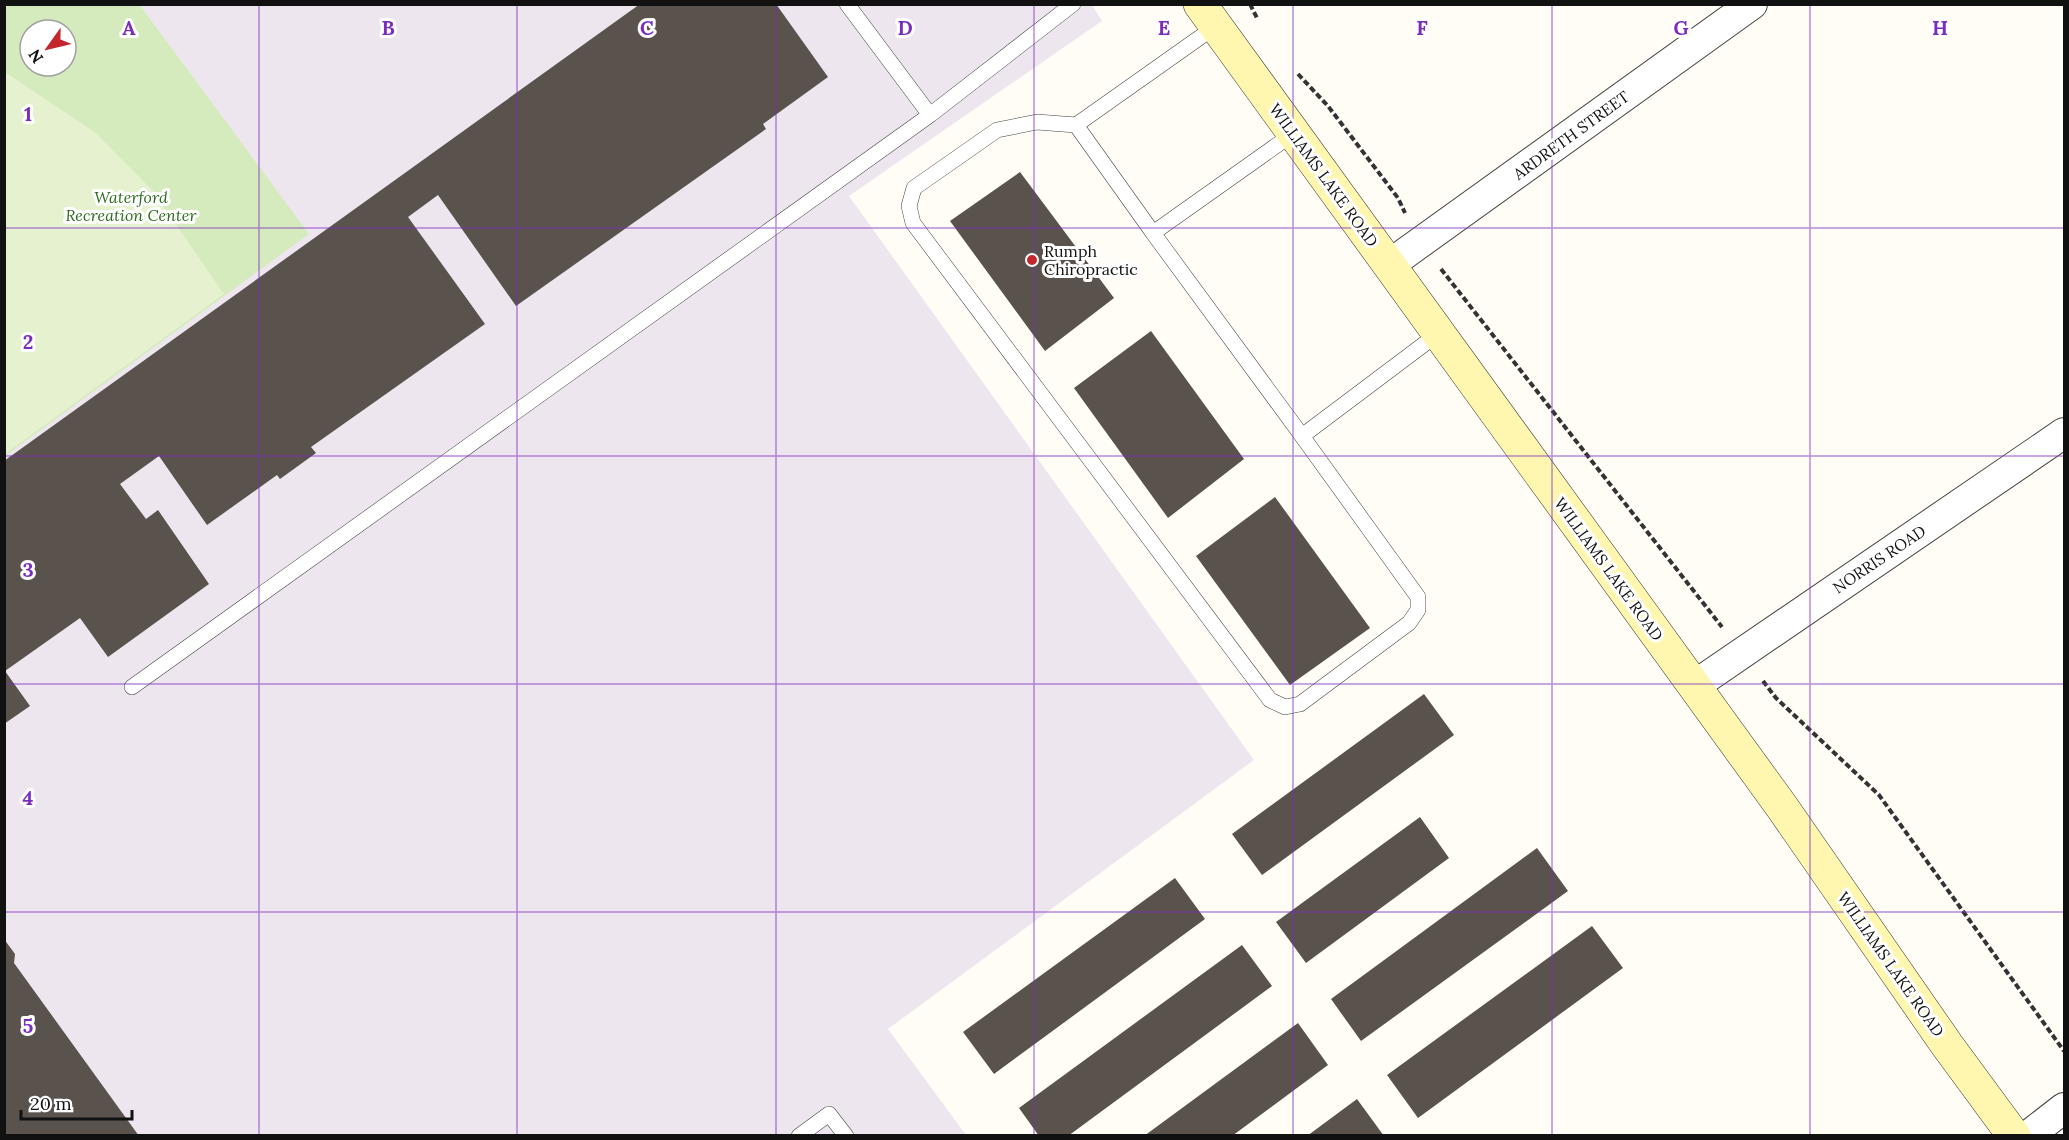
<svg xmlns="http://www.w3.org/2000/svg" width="2069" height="1140" font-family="Lora,serif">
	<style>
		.industrial { fill: #eee6ef }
		.green { fill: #d5ebbd; fill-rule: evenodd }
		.pitch { fill: #e6f2cf }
		.building { fill: #5a524d }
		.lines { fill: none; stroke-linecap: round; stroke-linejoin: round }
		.lane-casing { stroke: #444; stroke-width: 16 }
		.street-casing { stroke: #444; stroke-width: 32 }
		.secondary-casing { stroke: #333; stroke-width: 34 }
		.path { stroke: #333; stroke-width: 4; stroke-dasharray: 6 3; stroke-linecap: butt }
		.lane { stroke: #fff; stroke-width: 15 }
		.street { stroke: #fff; stroke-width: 30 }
		.secondary { stroke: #fff6b0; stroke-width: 33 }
		.grid { fill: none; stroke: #7b2cbf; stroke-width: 1.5; stroke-opacity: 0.55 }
		.poi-dot { fill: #c4262e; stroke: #fff; stroke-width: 2 }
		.labels { text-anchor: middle; stroke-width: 6; stroke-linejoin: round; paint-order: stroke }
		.street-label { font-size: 16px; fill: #111; stroke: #fff }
		.park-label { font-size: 16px; font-style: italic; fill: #2f6b1f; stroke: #fff }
		.poi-label { font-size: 16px; fill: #111; stroke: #fff; text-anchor: start }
		.grid-label { font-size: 20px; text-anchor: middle; font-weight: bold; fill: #7b2cbf; stroke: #fff; stroke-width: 6; stroke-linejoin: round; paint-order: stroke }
	</style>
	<rect width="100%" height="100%" fill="#fffdf5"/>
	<path class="industrial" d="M140,5H1092L1102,21L849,196L1254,760L888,1029L966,1135H5L4,456L308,234Z"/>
	<path class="green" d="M5,5H140L309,234L5,456ZM30,30H66V66H30Z"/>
	<path class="pitch" d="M5,72L96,133L153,191L224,294L5,454Z"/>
	<path class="building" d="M640,4H776L828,77L763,124L766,129L516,306L438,195L408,217L485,324L311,447L316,453L280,479L277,475L207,525L159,456L120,484L146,519L158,510L209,584L108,657L80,618L5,671L30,706L4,724V461Z
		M1020,172L1114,298L1045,351L950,221Z
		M1151,331L1244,459L1168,518L1074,388Z
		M1275,497L1370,628L1290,685L1196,556Z
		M1424,694L1454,735L1262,875L1232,834Z
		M1420,817L1449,858L1306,963L1276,922Z
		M1537,848L1568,891L1361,1041L1331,999Z
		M1175,878L1205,919L994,1074L963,1032Z
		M1592,926L1623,968L1418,1118L1387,1075Z
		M4,939L15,954L14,963L139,1136H4Z
		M1242,945L1272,986L1068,1136H1039L1019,1108Z
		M1298,1023L1328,1065L1232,1136H1144Z
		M1357,1099L1384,1136H1307Z"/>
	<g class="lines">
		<g class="lane-casing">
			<path id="lane" d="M847,4L930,115
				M1076,125L1037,122L997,130L914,188L909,206L913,223L1270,700L1285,707L1300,704L1409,623L1418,610V597L1302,436
				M1294,133L1153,233L1302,436L1439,333
				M1153,233L1076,125L1216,26
				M132,687L930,115L1073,4
				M799,1136L829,1114L846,1136"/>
		</g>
		<g class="street-casing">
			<path id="street" d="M1389,265L1752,4
				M1694,686L2064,433
				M2028,1136L2064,1108"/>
		</g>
		<g class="secondary-casing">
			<path id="secondary" d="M1200,4L1782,807L1947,1045L2014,1136"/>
		</g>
		<path class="path" d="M1250,4L1257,18
			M1298,74L1328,106L1398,198L1405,213
			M1441,269L1722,627
			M1763,681L1776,698L1879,795L2064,1051"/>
		<use href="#lane" class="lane"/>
		<use href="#street" class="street"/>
		<use href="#secondary" class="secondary"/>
	</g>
	<path class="grid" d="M259,4V1136M517,4V1136M776,4V1136M1034,4V1136M1293,4V1136M1552,4V1136M1810,4V1136M4,228H2064M4,456H2064M4,684H2064M4,912H2064"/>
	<circle class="poi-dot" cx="1032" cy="260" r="6"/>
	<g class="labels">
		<g class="street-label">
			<text transform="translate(1571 135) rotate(-36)" y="6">ARDRETH STREET</text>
			<text transform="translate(1324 175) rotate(54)" y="6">WILLIAMS LAKE ROAD</text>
			<text transform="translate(1879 559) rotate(-34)" y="6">NORRIS ROAD</text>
			<text transform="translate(1609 569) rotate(54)" y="6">WILLIAMS LAKE ROAD</text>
			<text transform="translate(1891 964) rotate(55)" y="6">WILLIAMS LAKE ROAD</text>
		</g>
		<g class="park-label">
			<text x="131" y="203">Waterford<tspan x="131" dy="18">Recreation Center</tspan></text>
		</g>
		<g class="poi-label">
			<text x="1044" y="257">Rumph<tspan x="1044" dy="18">Chiropractic</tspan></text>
		</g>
	</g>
	<g class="grid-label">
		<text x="129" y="35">A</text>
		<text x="388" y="35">B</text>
		<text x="647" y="35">C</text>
		<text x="905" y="35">D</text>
		<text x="1164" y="35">E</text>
		<text x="1422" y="35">F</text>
		<text x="1681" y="35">G</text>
		<text x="1940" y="35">H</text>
		<text x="28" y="121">1</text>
		<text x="28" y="349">2</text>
		<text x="28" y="577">3</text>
		<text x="28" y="805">4</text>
		<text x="28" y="1033">5</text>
	</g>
	<rect width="2069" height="1140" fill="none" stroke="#111111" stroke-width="12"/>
	<g transform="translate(48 48) rotate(236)"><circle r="28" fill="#ffffff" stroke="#a0a0a0" stroke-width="1.5"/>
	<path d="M0-4.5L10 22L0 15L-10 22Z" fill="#c4262e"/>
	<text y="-9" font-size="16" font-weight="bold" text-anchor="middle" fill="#111111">N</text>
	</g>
	<path d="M21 1110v9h111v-9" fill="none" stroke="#111111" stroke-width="3"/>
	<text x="30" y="1110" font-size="18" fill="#111111" stroke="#ffffff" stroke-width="4.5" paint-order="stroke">20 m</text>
</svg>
